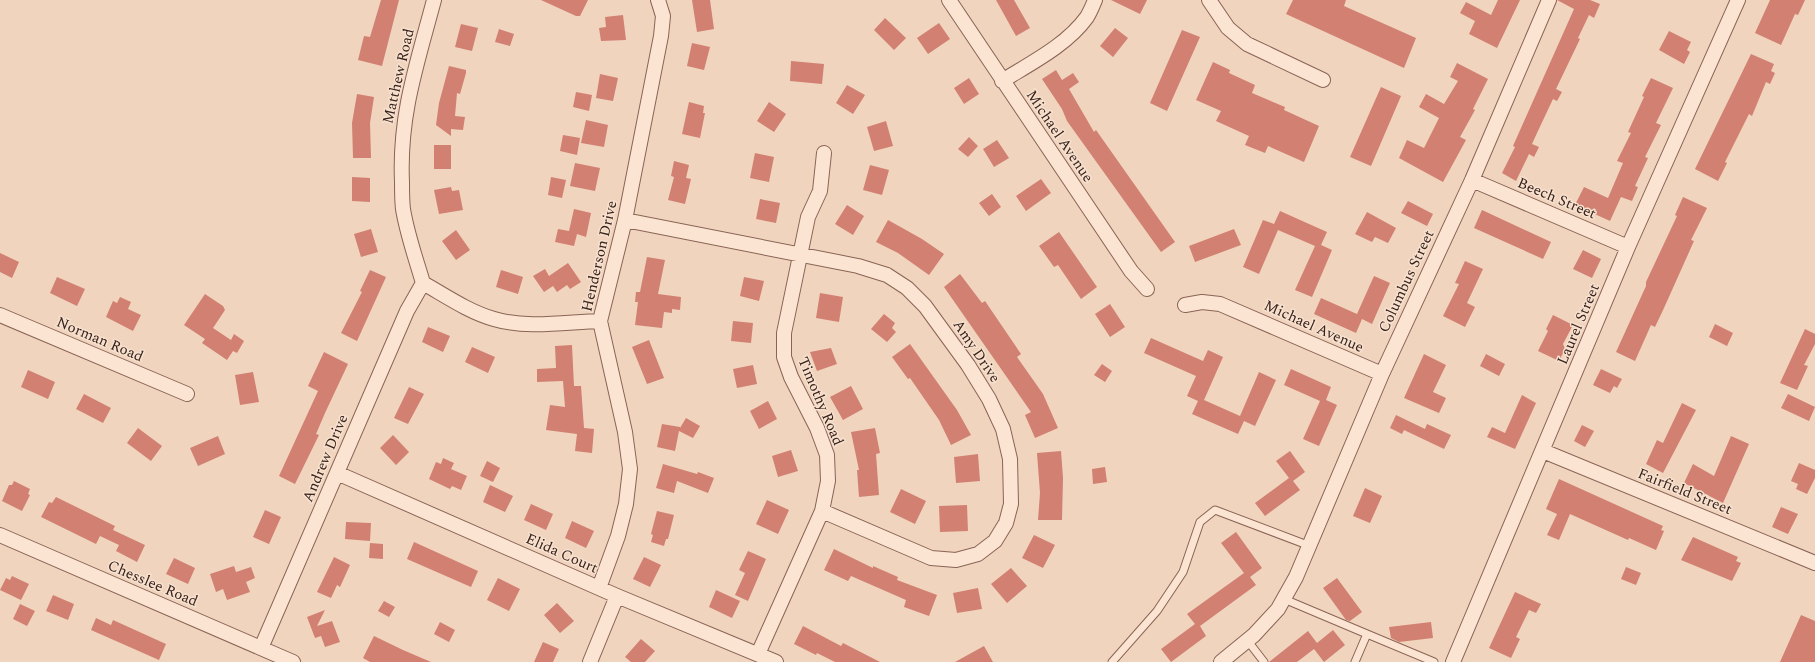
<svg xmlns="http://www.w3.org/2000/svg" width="1815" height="662" font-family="Spectral,serif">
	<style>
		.building { fill: #d18072 }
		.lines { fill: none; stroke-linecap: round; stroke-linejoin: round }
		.lane-casing { stroke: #8a6456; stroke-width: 9 }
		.street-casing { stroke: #8a6456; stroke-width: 16 }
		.lane { stroke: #fbe4d2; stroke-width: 7 }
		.street { stroke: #fbe4d2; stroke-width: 14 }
		.labels { text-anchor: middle; stroke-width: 3; stroke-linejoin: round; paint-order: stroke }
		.street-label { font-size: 15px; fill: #38221b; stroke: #f7e1ce }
	</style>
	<rect width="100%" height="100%" fill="#f0d4be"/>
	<path class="building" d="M381,0H399L382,66L358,60L364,36L370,37Z
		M541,0H588L580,16H576Z
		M692,0H710L714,29L697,32Z
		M996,0H1014L1030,28L1016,36Z
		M1111,0H1147L1140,14Z
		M1293,0H1346L1344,6L1416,38L1404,68L1286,14Z
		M1498,0H1520L1497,48L1469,34L1475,21L1460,13L1466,2L1491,15Z
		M1557,0H1590L1600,4L1594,18L1589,15L1578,38L1580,39L1556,89L1562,92L1557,101L1553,99L1537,133L1532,144L1539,147L1534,157L1529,154L1516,181L1502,173L1515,147L1513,146L1574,9Z
		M1770,0H1805L1798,15L1795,14L1781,45L1755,33Z
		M623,15L626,40L601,41L599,28L606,27L605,17Z
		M885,18L906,38L894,50L874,30Z
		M939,23L950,39L928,54L917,38Z
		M461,24L478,28L472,51L455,47Z
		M1115,28L1128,38L1113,57L1100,46Z
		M499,29L514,34L510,46L495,42Z
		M1182,30L1200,37L1167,111L1150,103Z
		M1669,31L1691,42L1687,50L1690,52L1684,64L1659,50Z
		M692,43L710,47L704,70L687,66Z
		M1751,54L1774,64L1771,71L1775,73L1770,84L1766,82L1752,116L1749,114L1725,162L1727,163L1718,181L1695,169Z
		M791,61L824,64L822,84L790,81Z
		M1213,62L1230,70L1229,73L1255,85L1252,93L1285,107L1284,110L1319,126L1304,162L1268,146L1265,153L1245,145L1249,136L1216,121L1221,111L1196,100Z
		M1457,63L1488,79L1473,109L1475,110L1460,137L1466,140L1443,182L1399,158L1407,140L1424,148L1439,118L1419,107L1426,94L1444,104L1458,81L1450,77Z
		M449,66L466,70V73L460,94L457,93L455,116L465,117L463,130L451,129V136L436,125L439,103Z
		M1056,70L1062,80L1073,73L1079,82L1069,89L1094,132L1096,130L1175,242L1161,252L1067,121L1062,109L1042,79Z
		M600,74L618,78L613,101L596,98Z
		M969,78L979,94L964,104L954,88Z
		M1651,78L1673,88L1656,123L1661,125L1645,157L1648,158L1635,186L1638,187L1632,201L1621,197L1610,221L1575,205L1584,187L1608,198L1623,163L1617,161L1631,133L1628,132L1644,97L1642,96Z
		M847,85L865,95L853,114L836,103Z
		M1381,87L1401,96L1371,166L1350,157Z
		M576,92L592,95L589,111L573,107Z
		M357,94L374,97L370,123L371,158H353L352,123Z
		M689,102L704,106L703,113H705L700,138L682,134Z
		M769,102L786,114L774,132L757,121Z
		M586,120L608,125L604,147L581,143Z
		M886,121L893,146L874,151L867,127Z
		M563,135L580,138L577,155L560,151Z
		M969,137L978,146L968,157L958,149Z
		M997,140L1009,158L994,167L983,149Z
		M434,145H451V169H434Z
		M755,153L774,157L769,182L750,178Z
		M674,161L689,165L686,178L691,179L685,204L668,200L674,177L671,176Z
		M575,163L600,168L595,191L570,186Z
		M870,165L889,170L882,195L863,190Z
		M352,177L370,178V202L352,201Z
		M551,177L566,180L562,198L548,195Z
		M1041,179L1051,193L1026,211L1016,196Z
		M451,187L452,191L459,190L463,210L439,214L434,190Z
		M992,194L1001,207L989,216L979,203Z
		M1683,197L1707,208L1691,240L1694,241L1664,308L1655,327L1651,325L1635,361L1616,352L1646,286V282L1677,216L1675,215Z
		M760,199L780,203L776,223L756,219Z
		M1408,201L1433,214L1427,226L1401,213Z
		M847,205L864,216L853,235L835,224Z
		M574,209L591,213L586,237L577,234L574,246L555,242L558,229L569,231Z
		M1482,210L1551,242L1543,259L1474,228Z
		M1280,211L1327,232L1321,245L1332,250L1312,297L1295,290L1315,246L1278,230L1259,274L1243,267L1263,220L1274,224Z
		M1367,212L1396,228L1388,243L1375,237L1372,242L1355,234Z
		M888,220L922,239L944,254L929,275L898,253L876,242Z
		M371,229L378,252L361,257L354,234Z
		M1234,229L1241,245L1195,262L1189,246Z
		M456,230L470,250L456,260L442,241Z
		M1059,232L1097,287L1081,299L1058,265L1054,267L1039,246Z
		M1583,250L1601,259L1592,278L1573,269Z
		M0,253L19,262L12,278L0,272Z
		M647,257L665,260L658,294L681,297L680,310L672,309V313L664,312L662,328L635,325L638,302H635L636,292H640Z
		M1465,261L1483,269L1467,303L1475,307L1465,327L1443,316L1459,284L1455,283Z
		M568,263L581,282L570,289L567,285L557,292L553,286L544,292L533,276L545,269L549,276Z
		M370,270L386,277L357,341L341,333L362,292L360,291Z
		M501,270L523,277L518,294L496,287Z
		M960,274L982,303L985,301L1021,354L1017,357L1043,394L1058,428L1035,438L1025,415L1031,412L944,287Z
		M1374,276L1390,283L1372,324L1362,319L1356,333L1314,314L1321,298L1357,314Z
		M57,277L85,289L77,306L50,293Z
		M744,277L764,281L759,301L740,296Z
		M820,293L843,297L839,322L816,318Z
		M205,294L223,306L225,310L213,328L231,340L234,334L244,341L237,353L233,351L227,360L202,343L205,339L184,325Z
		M120,297L131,302L128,309L141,315L133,331L106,317L113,301L117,303Z
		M1110,304L1125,327L1110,337L1095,314Z
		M884,314L895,323L892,328L896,332L887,342L871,329Z
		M1553,315L1573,325L1563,344L1565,349L1559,361L1538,351L1548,331L1546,329Z
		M733,321L753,323L751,343L731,341Z
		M1715,324L1733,333L1727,346L1709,337Z
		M428,327L450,336L443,352L422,342Z
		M1805,329L1815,334V344L1804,365L1808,366L1797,390L1780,383Z
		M1151,338L1203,361L1208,350L1223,357L1204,400L1240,416L1259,372L1276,380L1255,426L1244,421L1238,434L1192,414L1198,401L1187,396L1196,376L1144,353Z
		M649,340L664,378L647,384L632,347Z
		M910,344L957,410L971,435L951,445L939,420L910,378L908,379L892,357Z
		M572,345L574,386H581L584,428L594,429L592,453L575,451L577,434L546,430L550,405L565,407L563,381L537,382V369L556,368L555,346Z
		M472,347L495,357L488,373L465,362Z
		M831,348L837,364L817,371L810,352Z
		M324,352L348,364L325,413L316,434L319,435L295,484L279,476L318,391L308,386Z
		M1424,354L1446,365L1433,392L1446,398L1439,413L1404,398Z
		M1486,354L1505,364L1499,376L1480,366Z
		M1102,364L1112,371L1105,382L1094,375Z
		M753,365L757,384L737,388L733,369Z
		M1291,369L1331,387L1326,400L1337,405L1319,446L1303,439L1320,401L1284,385Z
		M1601,369L1622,379L1617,388L1614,386L1610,393L1593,385Z
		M28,370L55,382L48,399L21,387Z
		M253,372L259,402L240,405L235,375Z
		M851,386L863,409L843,420L830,397Z
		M409,387L424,394L408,424L394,418Z
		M84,394L111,408L103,423L76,409Z
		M1788,394L1815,407L1809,421L1781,408Z
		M1522,395L1536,403L1515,449L1487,437L1492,427L1505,433Z
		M768,401L777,419L759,429L750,411Z
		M1682,403L1696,410L1663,473L1646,464L1657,440L1663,443Z
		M1396,415L1425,429L1427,424L1451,435L1444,449L1404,430L1402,434L1390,428Z
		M686,418L700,426L693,438L679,431L675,451L657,447L662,424L680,427V428Z
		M1582,425L1594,431L1585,447L1574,441Z
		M138,428L162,446L151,461L127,443Z
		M875,428L880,453L876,454L879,495L859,497L857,470H859L851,432Z
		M393,435L409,452L396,465L380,448Z
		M218,436L225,454L198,466L190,448Z
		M1731,436L1749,444L1723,503L1684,483L1693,464L1714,476Z
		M791,450L798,471L778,477L772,456Z
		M1061,451L1063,478L1062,520H1038L1040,493L1037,453Z
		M1290,451L1305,472L1293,481L1300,490L1265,516L1255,503L1289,478L1276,461Z
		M978,454L980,481L956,483L954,457Z
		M443,458L454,463L451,469L467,476L461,490L452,486L450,489L429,479L436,462L441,464Z
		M487,461L500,468L493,482L480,476Z
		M1799,463L1815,470V478L1807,494L1796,489L1798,484L1791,481Z
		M663,464L697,474L698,472L714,478L708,493L677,481L674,493L656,488Z
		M1105,467L1107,482L1093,484L1092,469Z
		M1559,479L1663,526L1661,530L1664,531L1656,550L1629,538L1628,540L1570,514L1559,540L1547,535L1557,514L1546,509Z
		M14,481L30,489L28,494L30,495L22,511L2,501L9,485H12Z
		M490,485L513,496L505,512L483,502Z
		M1365,488L1382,496L1370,523L1353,516Z
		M901,489L926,501L915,524L890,512Z
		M56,497L115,526L113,530L145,545L137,562L116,551L119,545L100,536L96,544L41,517L49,502L52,503Z
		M767,500L789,510L778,534L756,524Z
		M531,504L553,514L546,530L524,520Z
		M967,505L968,531L940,532L939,506Z
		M1781,507L1798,514L1788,534L1772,527Z
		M265,510L281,517L269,544L253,537Z
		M657,511L674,515L668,539H666L664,546L651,542L653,535L651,534Z
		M572,521L594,531L586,548L565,538Z
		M346,522L371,523L370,541L345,539Z
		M1236,532L1262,568L1250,577L1256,585L1200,626L1206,636L1171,662L1161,649L1195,624L1187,614L1244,573L1221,543Z
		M1034,535L1055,545L1043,568L1022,558Z
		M1693,537L1738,557L1736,561L1741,563L1732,581L1681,560Z
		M414,542L478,571L471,587L407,559Z
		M370,543L383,544V559L369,558Z
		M834,549L873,568V566L898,577L897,580L937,595L929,616L904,607L906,600L851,576L848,581L824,570Z
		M748,551L766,559L748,601L735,595L745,573L739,570Z
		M334,557L350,565L340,587L337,585L331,598L317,592Z
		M644,557L661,565L650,587L633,579Z
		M174,558L195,568L188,584L166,574Z
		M234,566L236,572L251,567L255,578L246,582L250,592L227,600L223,589L216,592L210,574Z
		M1626,567L1641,573L1636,585L1621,579Z
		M1011,568L1027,586L1007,603L991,584Z
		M12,576L29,584L21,600L0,590L6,578L10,580Z
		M498,578L520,589L509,611L487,600Z
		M1337,578L1362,612L1350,621L1346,620L1323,588Z
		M978,588L982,609L957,613L953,593Z
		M716,590L740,601L732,618L709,607Z
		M1515,592L1541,604L1536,613L1529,610L1516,637L1520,639L1511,658L1489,648Z
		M53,595L74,604L68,620L46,611Z
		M384,601L395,607L389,617L378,611Z
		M557,603L574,621L560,633L544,615Z
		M20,604L35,611L27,626L13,619Z
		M325,610L317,626L332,621L340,642L325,647L321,636L315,638L307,617Z
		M1801,615L1815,621V662H1780Z
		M96,618L111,625L113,620L166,644L159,660L91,630Z
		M440,622L455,630L449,642L434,634Z
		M1431,622L1433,638L1399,642L1391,638L1389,627Z
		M803,626L841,646L843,643L880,662H835L817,653L816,655L794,644Z
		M1333,630L1345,645L1324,662L1314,649L1297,662H1269L1308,631L1317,643Z
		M374,636L403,650L431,662H370L363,658Z
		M641,639L655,651L645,662H631L625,657Z
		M543,642L559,649L553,662H534Z
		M984,646L993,662H955Z"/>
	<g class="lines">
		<g class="lane-casing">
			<path id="lane" d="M1284,599L1367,634
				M1247,640L1264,662
				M1112,662L1157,611L1183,572L1200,522L1215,510L1310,546
				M1355,662L1367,634L1434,662"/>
		</g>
		<g class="street-casing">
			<path id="street" d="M434,0C417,64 399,115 402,182C402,191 402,201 403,209C407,234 416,259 423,283C446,296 469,312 494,319C527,329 566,322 600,321
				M949,0L1131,271L1147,289
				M1209,0L1228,28L1247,44L1323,80
				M1002,81C1031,63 1067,45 1087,17C1090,12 1093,5 1095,0
				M1472,180L1628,247
				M625,220L858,266L887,275L907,288L925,306L968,365L989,399L1003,429L1010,459L1011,504L1006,523L995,541L978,554L956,560L931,558L822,511
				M1185,305L1202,302L1220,304L1382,374
				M0,315L187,394
				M1543,451L1815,563
				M337,473L617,596L776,662
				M0,535L293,662
				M599,588L618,536L626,504L630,469L625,432L600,321L625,220L661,36L663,16L658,0
				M261,648L407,311L423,283
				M758,654L822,511L828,481L827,455L817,428L791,377L784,357V333L808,217L820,191L824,153
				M590,662L617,596
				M1221,662L1254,635L1278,609L1296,577L1382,374L1472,180L1549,0
				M1453,662L1628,247L1738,0"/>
		</g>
		<use href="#lane" class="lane"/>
		<use href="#street" class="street"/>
	</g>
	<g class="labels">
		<g class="street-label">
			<text transform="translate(398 76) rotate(-77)" y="5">Matthew Road</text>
			<text transform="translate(1060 136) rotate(56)" y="5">Michael Avenue</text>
			<text transform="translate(1557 198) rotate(23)" y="5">Beech Street</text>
			<text transform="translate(599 256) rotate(-77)" y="5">Henderson Drive</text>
			<text transform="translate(1406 281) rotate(-65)" y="5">Columbus Street</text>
			<text transform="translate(1578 324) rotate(-67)" y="5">Laurel Street</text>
			<text transform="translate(1314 326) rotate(24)" y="5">Michael Avenue</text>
			<text transform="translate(100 339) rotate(23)" y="5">Norman Road</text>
			<text transform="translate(977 351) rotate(56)" y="5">Amy Drive</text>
			<text transform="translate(821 401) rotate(67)" y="5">Timothy Road</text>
			<text transform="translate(325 458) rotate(-67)" y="5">Andrew Drive</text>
			<text transform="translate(1685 491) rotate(22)" y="5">Fairfield Street</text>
			<text transform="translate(562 553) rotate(24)" y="5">Elida Court</text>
			<text transform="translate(153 583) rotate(23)" y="5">Chesslee Road</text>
		</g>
	</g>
</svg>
